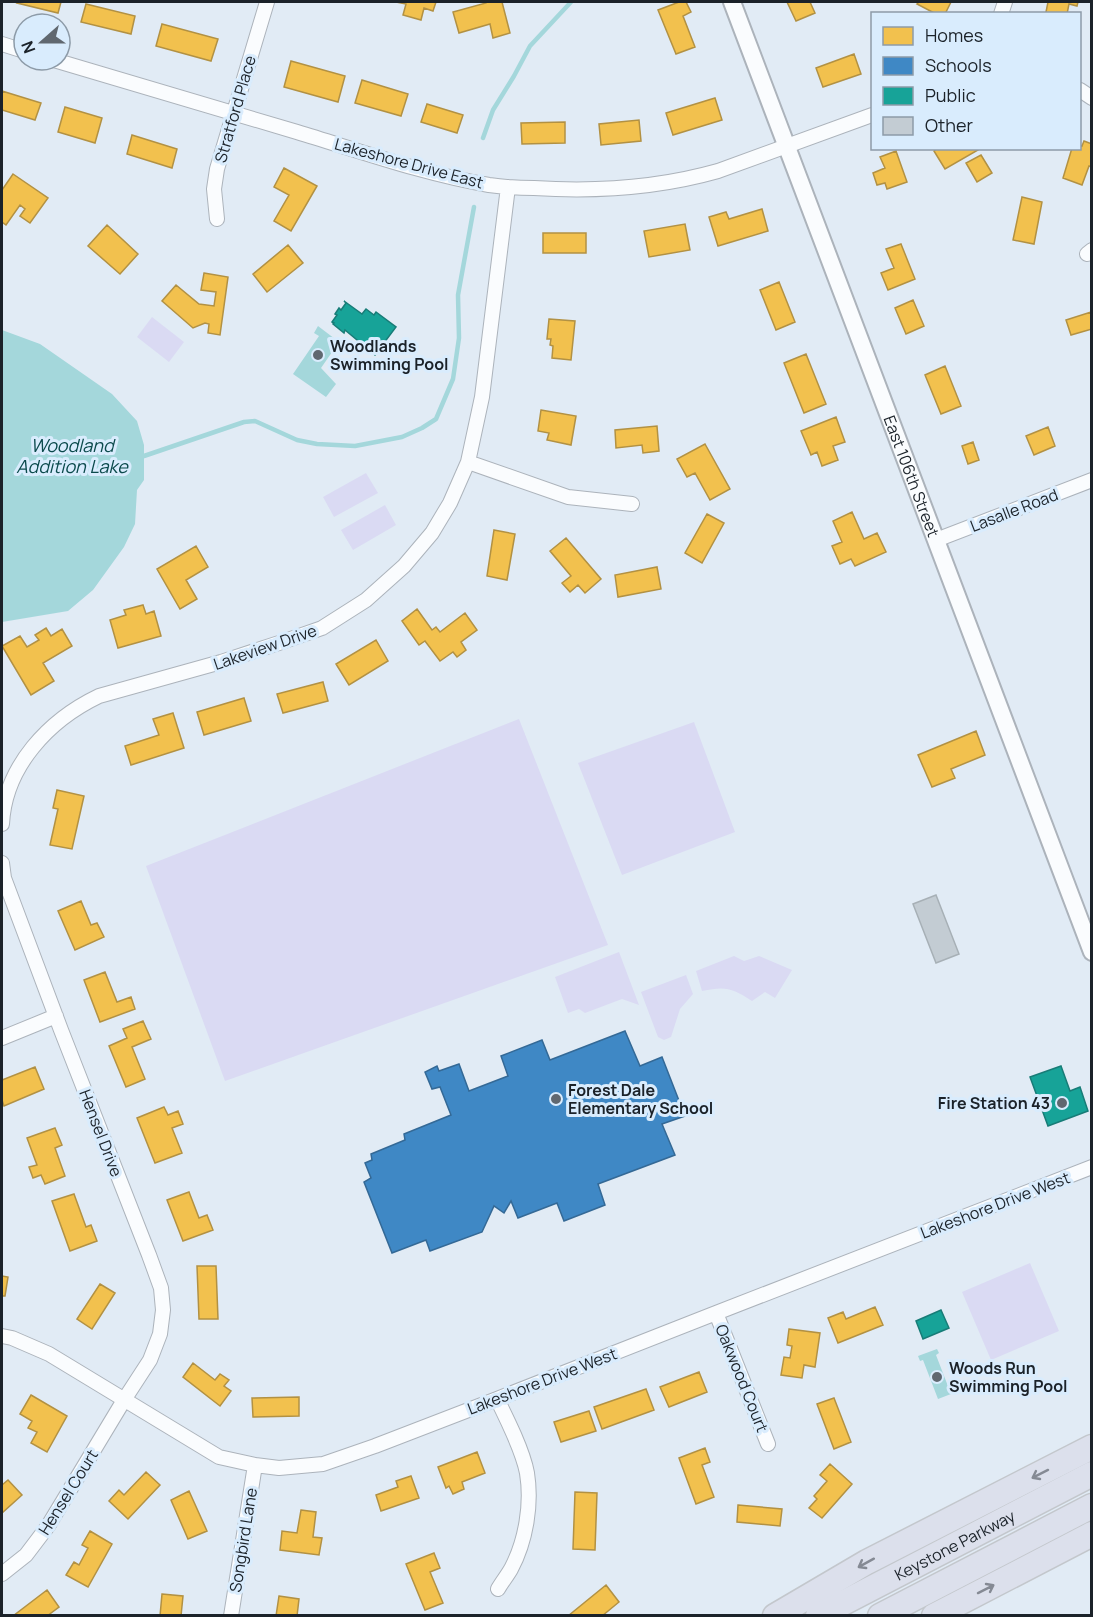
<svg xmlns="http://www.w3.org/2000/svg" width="1093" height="1617" font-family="Manrope,sans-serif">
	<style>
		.green { fill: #dadaf3 }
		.water { fill: #a4d7db }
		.homes { fill: #f2c14e; stroke: #b29143; stroke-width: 1.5 }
		.schools { fill: #3f88c5; stroke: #346996; stroke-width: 1.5 }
		.public { fill: #17a398; stroke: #187c77; stroke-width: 1.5 }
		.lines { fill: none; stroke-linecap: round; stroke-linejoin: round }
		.stream { stroke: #a4d7db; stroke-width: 4.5 }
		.building { fill: #c3ccd3; stroke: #a7b0b6; stroke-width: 1.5 }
		.minor-casing { stroke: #acb3bb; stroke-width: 16 }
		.tertiary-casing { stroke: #acb3bb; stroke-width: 20 }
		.motorway-casing { stroke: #c3c7cc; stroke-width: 27 }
		.minor { stroke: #fafcfe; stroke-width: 14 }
		.tertiary { stroke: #fafcfe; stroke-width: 16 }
		.motorway { stroke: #dce0ec; stroke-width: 24 }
		.oneway { stroke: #858a94 }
		.poi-dot { fill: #606870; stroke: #d9ecfd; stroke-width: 2 }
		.labels { text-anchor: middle; stroke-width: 6; stroke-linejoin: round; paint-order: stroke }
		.street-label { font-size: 16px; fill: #1b2229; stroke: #d9ecfd }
		.poi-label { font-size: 16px; font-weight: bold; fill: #1b2229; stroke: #d9ecfd; text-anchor: start }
		.water-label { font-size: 18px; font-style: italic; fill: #0b4a4c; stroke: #d9ecfd }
	</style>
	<rect width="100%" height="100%" fill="#e1ebf5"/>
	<path class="green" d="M152,317L184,342L169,362L137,337Z
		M366,473L378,493L334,517L323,497Z
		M385,505L396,525L353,550L341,530Z
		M519,719L608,945L225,1081L146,866Z
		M694,722L735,832L622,875L578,763Z
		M619,952L639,1005L622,999L585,1013L579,1009L568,1013L555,977Z
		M734,956L744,961L759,956L792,970L775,998L765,992L752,1001C732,988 726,986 702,991L696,971Z
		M686,975L693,994L680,1009L671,1037L664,1040L658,1037L641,992Z
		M1030,1263L1059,1331L991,1360L962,1292Z"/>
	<path class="water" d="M318,326L339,342L321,368L336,384L326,397L293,374L319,336L314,333Z
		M2,330L40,344L112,394L137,421L144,445V480L137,490L135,524L124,547L93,590L68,611L2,622Z
		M937,1349L939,1353L936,1355L951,1394L938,1399L923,1360L920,1361L918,1356Z"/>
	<path class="homes" d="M18,2H61L58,13L17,3Z
		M396,2H436L433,11L424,8L421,20L403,15L406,4Z
		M486,2H502L510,33L493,38L490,24L459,33L453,12L486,3Z
		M679,2H686L691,12L683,16L695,47L676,54L658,10Z
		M787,2H810L815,13L796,21Z
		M919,2H951L945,14H936L917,4Z
		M1048,2H1078L1077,6L1069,4L1067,14H1047L1046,12Z
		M86,4L135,16L131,34L81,22Z
		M162,24L218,39L211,61L156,46Z
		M854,54L861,74L823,87L816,68Z
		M291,61L345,76L338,102L284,87Z
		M362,80L408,94L401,116L355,103Z
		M2,91L41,103L35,120L2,110Z
		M715,98L722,120L673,135L666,113Z
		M427,104L463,115L457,133L421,122Z
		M65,107L102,118L95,143L58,132Z
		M639,120L641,141L601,145L599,124Z
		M565,122V143L522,144L521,123Z
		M132,135L177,149L172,168L127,154Z
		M1084,141L1092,144V167L1089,166L1082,185L1063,178L1072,148H1080V145L1082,146Z
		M937,148H977L978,150L945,169L934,151Z
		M896,151L907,182L887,189L885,183L877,185L873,173L885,168L880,157Z
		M981,155L992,173L977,182L966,163Z
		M284,168L317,186L291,231L274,221L289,195L274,187Z
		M13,174L48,198L30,223L20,216L25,209L20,205L6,225L2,222V190Z
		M1022,197L1042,202L1034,244L1013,240Z
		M762,209L768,231L718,246L709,217L726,212L729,219Z
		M685,224L690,250L649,257L644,231Z
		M107,225L138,254L120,274L88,246Z
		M543,233H586V253H543Z
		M901,244L915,279L888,290L881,273L894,268L886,249Z
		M288,245L303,263L267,292L253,274Z
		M204,273L228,277L220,335L208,333L209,324L205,323L193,328L162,301L176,285L199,304L214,306L216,292L201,290Z
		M779,282L795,322L776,330L760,290Z
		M913,300L924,326L906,334L895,308Z
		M1091,312L1092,329L1071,335L1066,320Z
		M549,319L575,321L571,360L552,358L553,346L550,345L551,339H547Z
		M806,354L826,404L804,413L784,363Z
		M945,366L961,406L941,414L925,375Z
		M541,410L576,416L571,445L547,440L549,433L538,431Z
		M836,417L845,442L833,446L838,460L822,466L817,452L811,455L801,431Z
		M657,426L659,451L643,453L642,445L616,448L615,430Z
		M1048,427L1055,446L1034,455L1026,436Z
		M973,442L979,460L968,464L962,446Z
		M705,444L730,489L710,500L695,473L687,477L677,459Z
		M852,512L864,539L877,533L886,552L855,566L851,559L840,564L832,546L842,542L833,521Z
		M707,514L724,523L702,563L685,553Z
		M494,530L515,534L507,580L487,576Z
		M566,538L601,579L585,593L578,585L570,592L562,583L571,576L550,551Z
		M196,546L208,567L186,580L197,599L180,609L157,569Z
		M657,567L661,589L618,597L615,575Z
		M143,605L146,614L154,611L161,636L118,648L110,620L126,615L124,610Z
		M417,609L432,630L436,627L440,632L465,613L477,630L461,642L466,650L457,657L453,652L440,661L425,641L419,645L402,621Z
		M46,628L51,636L62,629L72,646L43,663L54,681L31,695L2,646L20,636L27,647L39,640L35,635Z
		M376,640L388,661L349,685L336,664Z
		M323,682L328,701L283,713L277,694Z
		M244,698L251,721L204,735L197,712Z
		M173,713L184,748L131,765L125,746L159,735L153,719Z
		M976,731L985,755L951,769L955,778L932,787L918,755Z
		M57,790L84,796L72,849L50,845L58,809L53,808Z
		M81,901L91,925L97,923L104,937L75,950L58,911Z
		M105,972L117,1002L131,997L135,1009L100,1022L84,980Z
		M143,1021L151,1039L132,1047L145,1079L126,1087L109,1046L127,1038L123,1029Z
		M35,1067L44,1089L4,1106L2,1100V1080Z
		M164,1107L168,1115L178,1111L183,1124L172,1128L182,1153L155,1163L137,1118Z
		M55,1128L62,1145L55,1148L65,1176L45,1184L41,1175L33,1178L29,1167L37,1165L27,1138Z
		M189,1192L199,1218L207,1215L213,1230L183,1241L167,1200Z
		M74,1194L86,1227L91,1225L97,1241L70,1251L52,1201Z
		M197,1266H216L218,1319H199Z
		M2,1276L8,1277L5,1296H2Z
		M100,1284L115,1293L92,1329L77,1319Z
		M875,1307L883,1325L838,1343L828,1318L843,1312L846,1319Z
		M789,1329L820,1333L815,1367L804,1365L802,1378L781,1375L784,1357L790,1358L792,1346L787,1345Z
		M193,1363L215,1380L220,1374L229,1380L224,1386L231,1391L220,1406L183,1377Z
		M699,1372L707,1392L669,1407L660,1387Z
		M646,1389L654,1410L602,1429L594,1407Z
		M31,1395L67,1416L47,1452L31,1443L37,1432L28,1428L32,1421L20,1414Z
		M299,1397V1416L253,1417L252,1398Z
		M834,1398L851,1442L834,1449L817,1404Z
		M589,1411L596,1431L561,1442L554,1422Z
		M705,1448L710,1462L702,1465L714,1497L696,1504L679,1458Z
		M477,1452L485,1473L462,1482L464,1489L453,1494L449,1486L446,1488L438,1467Z
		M830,1464L852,1484L822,1518L809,1508L817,1499L814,1496L827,1481L820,1475Z
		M146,1472L160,1485L128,1519L109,1501L119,1490L124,1495Z
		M411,1476L419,1498L381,1511L376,1495L398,1487L396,1481Z
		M8,1480L22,1495L2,1513V1485Z
		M189,1491L207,1531L188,1539L171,1500Z
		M575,1492L597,1493L595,1550L573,1549Z
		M738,1505L782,1509L780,1526L737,1522Z
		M301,1510L316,1512L313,1537L322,1538L319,1555L280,1550L282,1531L297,1533Z
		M90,1531L112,1544L88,1587L66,1575L74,1562L79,1565L88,1548L82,1545Z
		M434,1553L440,1568L430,1572L443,1603L425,1610L406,1564Z
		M606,1585L619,1602L602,1616H568Z
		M47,1590L59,1607L47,1616H13Z
		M162,1594L183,1596L181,1616H160Z
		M279,1596L299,1599L297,1616H276Z"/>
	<path class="schools" d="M625,1031L640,1066L662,1057L685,1116L662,1124L675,1155L598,1184L605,1205L564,1221L557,1203L518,1218L511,1201L504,1213L494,1206L482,1232L430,1251L426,1240L392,1253L364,1182L371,1178L365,1163L372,1160L371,1154L405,1140L404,1134L451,1115L440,1087L432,1089L425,1072L437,1066L439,1071L459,1064L469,1091L508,1076L501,1056L542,1040L550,1060Z"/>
	<path class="public" d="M344,301L362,314L366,309L374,315L376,312L396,327L375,355L345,330L344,333L333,324L334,323L332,322L337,315L335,314L339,308L341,310L346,303Z
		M1061,1066L1070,1091L1080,1087L1088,1111L1048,1126L1030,1077Z
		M941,1310L949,1328L923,1339L916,1321Z"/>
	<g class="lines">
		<path class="stream" d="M483,138L493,110L514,76L530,46L571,2
			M144,456L244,422L255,421L297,440L317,444L355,446L402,437L422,428L436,419L453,379L459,338L458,295L474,207"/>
	</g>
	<path class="building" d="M936,895L959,954L936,963L913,904Z"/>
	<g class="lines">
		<g class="minor-casing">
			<path id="minor" d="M1001,14L1005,2
				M2,44L24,51
				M54,60C135,84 216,108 297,132C360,151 424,174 489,185C504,187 519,188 534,188C597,192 658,188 718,171L872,115
				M1080,90L1092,98
				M217,219L214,189L217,169L267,2
				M1087,254L1092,250
				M468,462L568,497L632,504
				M936,540L1092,480
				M2,824C5,766 49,720 99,696L221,662L282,642L322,628L366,600L404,566L432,533L450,503L468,462L482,397L508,187
				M2,863L4,878L61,1030L149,1255L161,1288L163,1310L160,1334L150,1360L124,1400L48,1526L26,1555L2,1574
				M2,1038L56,1016
				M716,1313L768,1444
				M2,1336L12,1338L49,1354L219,1457L255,1465L279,1468L323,1464L375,1446L497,1399L716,1313L1092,1167
				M497,1399C507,1419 523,1451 527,1473C532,1504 526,1541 511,1569C507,1576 502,1582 498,1589
				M231,1616L255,1465"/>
		</g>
		<g class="tertiary-casing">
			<g id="tertiary">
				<path id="s1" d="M732,2L1092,952"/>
			</g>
		</g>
		<g class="motorway-casing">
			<g id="motorway">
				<path d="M775,1616L867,1562L1092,1447"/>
				<path id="s2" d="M818,1616L1092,1474"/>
				<path d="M880,1616L1092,1506"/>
				<path d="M934,1616L1092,1534"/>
			</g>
		</g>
		<use href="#minor" class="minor"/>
		<use href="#tertiary" class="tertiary"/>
		<use href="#motorway" class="motorway"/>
	</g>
	<defs><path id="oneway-shaft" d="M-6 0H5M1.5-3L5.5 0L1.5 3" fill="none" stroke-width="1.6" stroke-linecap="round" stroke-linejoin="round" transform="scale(1.5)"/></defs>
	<g class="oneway">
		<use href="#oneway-shaft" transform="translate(1040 1474) rotate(153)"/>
		<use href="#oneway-shaft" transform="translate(866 1563) rotate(151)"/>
		<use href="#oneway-shaft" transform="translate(986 1589) rotate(-27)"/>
	</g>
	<g class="poi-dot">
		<circle cx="318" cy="355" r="6"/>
		<circle cx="556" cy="1099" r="6"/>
		<circle cx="1062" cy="1103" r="6"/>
		<circle cx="937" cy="1377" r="6"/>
	</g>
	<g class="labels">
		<g class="street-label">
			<text transform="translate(235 109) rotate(-74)" y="6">Stratford Place</text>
			<text transform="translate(409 163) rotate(15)" y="6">Lakeshore Drive East</text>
			<text dy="6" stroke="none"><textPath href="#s1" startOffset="507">East 106th Street</textPath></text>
			<text transform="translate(1014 510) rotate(-21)" y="6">Lasalle Road</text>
			<text transform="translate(265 647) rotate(-19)" y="6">Lakeview Drive</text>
			<text transform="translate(101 1133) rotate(69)" y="6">Hensel Drive</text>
			<text transform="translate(995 1205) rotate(-21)" y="6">Lakeshore Drive West</text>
			<text transform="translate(742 1378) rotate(68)" y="6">Oakwood Court</text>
			<text transform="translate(542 1381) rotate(-21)" y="6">Lakeshore Drive West</text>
			<text transform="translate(68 1492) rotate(-58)" y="6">Hensel Court</text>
			<text transform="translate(243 1540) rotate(-81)" y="6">Songbird Lane</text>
			<text dy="6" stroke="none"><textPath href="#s2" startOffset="154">Keystone Parkway</textPath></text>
		</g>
		<g class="poi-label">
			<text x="330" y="352">Woodlands<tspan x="330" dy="18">Swimming Pool</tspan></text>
			<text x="568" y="1096">Forest Dale<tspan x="568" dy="18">Elementary School</tspan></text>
			<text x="1050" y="1109" text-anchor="end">Fire Station 43</text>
			<text x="949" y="1374">Woods Run<tspan x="949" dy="18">Swimming Pool</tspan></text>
		</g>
		<g class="water-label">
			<text x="72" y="452">Woodland<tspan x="72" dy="21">Addition Lake</tspan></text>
		</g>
	</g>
	<rect width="1093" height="1617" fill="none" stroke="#1b2229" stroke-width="6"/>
	<rect x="871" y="12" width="210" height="138" fill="#d9ecfd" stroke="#8d9ba8" stroke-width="1.5"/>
	<rect x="883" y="27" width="30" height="18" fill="#f2c14e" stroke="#8d9ba8" stroke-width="1.5"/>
	<text x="925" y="42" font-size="18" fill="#1b2229">Homes</text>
	<rect x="883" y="57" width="30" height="18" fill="#3f88c5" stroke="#8d9ba8" stroke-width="1.5"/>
	<text x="925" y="72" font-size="18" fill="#1b2229">Schools</text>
	<rect x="883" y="87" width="30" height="18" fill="#17a398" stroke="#8d9ba8" stroke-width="1.5"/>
	<text x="925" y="102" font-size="18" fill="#1b2229">Public</text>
	<rect x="883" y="117" width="30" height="18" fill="#c3ccd3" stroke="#8d9ba8" stroke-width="1.5"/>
	<text x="925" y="132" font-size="18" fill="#1b2229">Other</text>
	<g transform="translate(42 42) rotate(249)"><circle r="28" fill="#d9ecfd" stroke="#8d9ba8" stroke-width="1.5"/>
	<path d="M0-4.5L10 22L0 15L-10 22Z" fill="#606870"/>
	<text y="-9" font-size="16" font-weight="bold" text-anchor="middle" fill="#1b2229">N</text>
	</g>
</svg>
